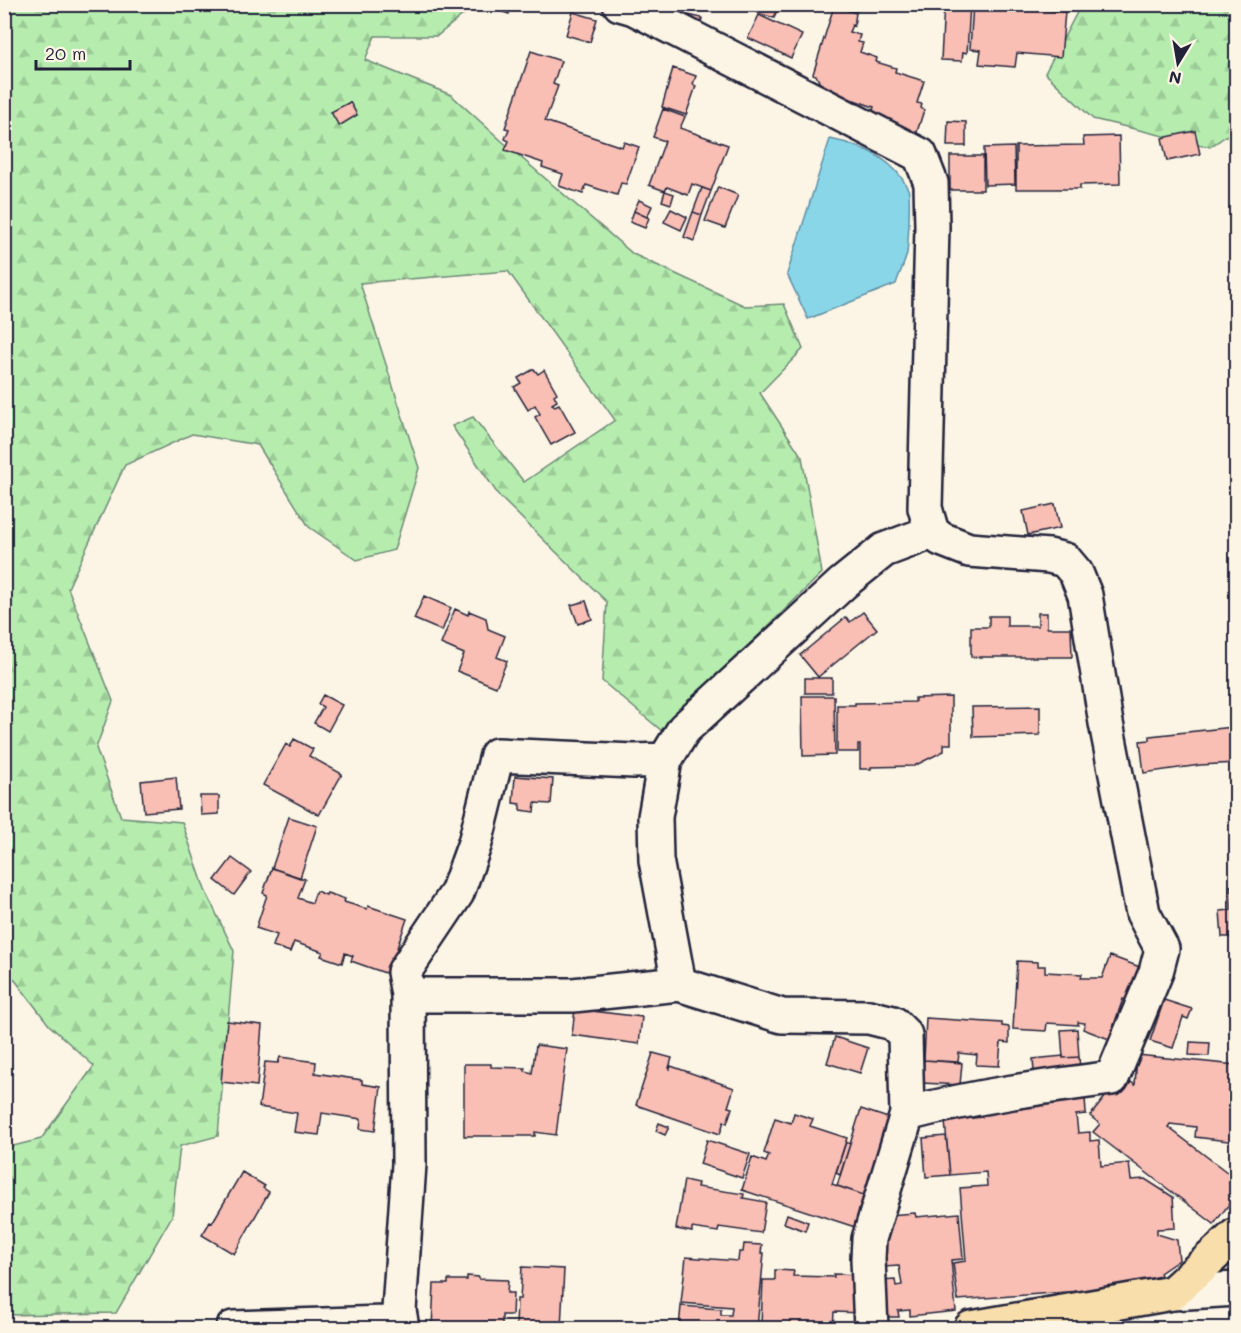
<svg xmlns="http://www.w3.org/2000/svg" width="1241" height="1333" font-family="Mali,sans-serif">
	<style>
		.forest { fill: url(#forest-firs); stroke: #6c8875; stroke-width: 1.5 }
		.water { fill: #8ad6e9; stroke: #608ea3; stroke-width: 1.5 }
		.building { fill: #f9beb4; stroke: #22223b; stroke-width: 1.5 }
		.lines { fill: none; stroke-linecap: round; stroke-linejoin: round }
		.minor-casing { stroke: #22223b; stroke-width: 38 }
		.major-casing { stroke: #22223b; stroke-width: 38 }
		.minor { stroke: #fcf5e5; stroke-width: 33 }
		.major { stroke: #f8deab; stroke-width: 33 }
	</style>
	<defs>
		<pattern id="forest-firs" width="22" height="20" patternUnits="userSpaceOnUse" patternTransform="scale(1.5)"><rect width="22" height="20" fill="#b6edaf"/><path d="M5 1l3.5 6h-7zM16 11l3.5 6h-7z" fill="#9ccb97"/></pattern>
	</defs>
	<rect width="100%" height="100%" fill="#fcf5e5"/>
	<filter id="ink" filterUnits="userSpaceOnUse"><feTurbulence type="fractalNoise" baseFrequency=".0167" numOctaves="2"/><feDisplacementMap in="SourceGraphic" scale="12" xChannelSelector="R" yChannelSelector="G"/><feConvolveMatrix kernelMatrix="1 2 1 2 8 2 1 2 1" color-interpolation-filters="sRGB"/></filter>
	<g filter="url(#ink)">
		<path class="forest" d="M5,5H475L437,36H375L365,60L451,95L503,142L633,254L745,306L784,304L803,349L760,393L802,457L822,573L662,731L602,681L607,602L499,496L452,426L473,417L524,482L615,420L508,271L360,283L419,468L394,550L357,560L309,527L258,445L192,434L125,465L68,588L113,701L96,748L121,817L182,822L205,890L234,951L218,1136L180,1146L172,1216L116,1313L5,1315V1148L41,1139L94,1066L49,1025L5,967Z
			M1081,5H1236V129L1210,147L1093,119L1045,73Z"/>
		<path class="water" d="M830,139C861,145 894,158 908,189C911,195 908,245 907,253C905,263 899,274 896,284L808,319L787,274Z"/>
		<path class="building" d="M488,4H512L509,14L488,7Z
			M761,4H779L774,18L758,13Z
			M836,4H859L857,11Z
			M944,4H970L967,53L963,52L962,61L941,60Z
			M973,4L1039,7V9L1065,12L1061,57L1017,53L1015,67L979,64L981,50L970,49Z
			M834,6L856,13L854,26L852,25L849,32L860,35L858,42L863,43L860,52L877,58L876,62L896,68L895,72L924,81L917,103L922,104L921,108L924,110L916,135L895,129L897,123L877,117L872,113L874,107L854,100L852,107L824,92L816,75L813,74Z
			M573,12L597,19L590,42L566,35Z
			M675,12L702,18L700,29Z
			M759,15L802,35L791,58L748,38Z
			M531,51L561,61L553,84L558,86L545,121L622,147L624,142L639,147L626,184L621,183L617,195L586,185L583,194L559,186L563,174L542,167L543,163L505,150L509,141L505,139L509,129L505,128Z
			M673,68L696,76L693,84L696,86L686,115L662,107Z
			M350,102L357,115L339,126L331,112Z
			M663,109L685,117L680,128L728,145L711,191L692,184L688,195L667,187L665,191L649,185L665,141L653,137Z
			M948,121L966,122V146H947Z
			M1195,131L1200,154L1167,161L1162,138Z
			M1119,136L1120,184L1080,185V189H1016V146L1084,145L1083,137Z
			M1014,147L1015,184L985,185L984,148Z
			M950,156H983V190H950Z
			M718,187L738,195L725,228L705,221Z
			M702,188L711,191L702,215L693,212Z
			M665,191L674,194L671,204L662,201Z
			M639,200L652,206L647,217L634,211Z
			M671,209L687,217L681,230L664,222Z
			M634,211L649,218L645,228L630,222Z
			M693,212L702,215L694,241L684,237Z
			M534,369L538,374L544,370L557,393L554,395L557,401L552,404L555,406L559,404L575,432L551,445L535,417L540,414L535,405L528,410L514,387L521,383L518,378Z
			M1055,504L1060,528L1028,535L1023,511Z
			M424,596L451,608L442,631L414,619Z
			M586,601L592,619L578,624L571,605Z
			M455,609L468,615L469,611L486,618L488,629L505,636L497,657L507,661L496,687L457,671L464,654L441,644Z
			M863,612L877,629L818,677L800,655L846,617L850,622Z
			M1038,613H1047V628H1071L1072,657H971V627H989V616H1007V626H1038Z
			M805,678H832V693H805Z
			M323,695L342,705L328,731L314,723L323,707L318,704Z
			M802,696H834L835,755L803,756Z
			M951,697V744H944V751L914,766L871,767V769H860V745H858V752H837V705H855V703L915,702V698Z
			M1040,706V735L973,737L972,707Z
			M1232,712H1236V763L1200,765L1144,773L1140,741L1150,740V736L1233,727Z
			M294,739L313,749L309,756L342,774L319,815L263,785L286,744L290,747Z
			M515,776L553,779L551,804L535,803L534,812L520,810V804L513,803Z
			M176,777L179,809L144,812L141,781Z
			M200,796H219V814L201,815Z
			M289,817L317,826L300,878L272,868Z
			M232,858L251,872L234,895L215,880Z
			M272,868L305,879L298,898L312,903L316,891L326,895L327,893L345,899L344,902L367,909L368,906L407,919L388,974L351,961L353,956L345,953L342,963L321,956L323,952L294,942L290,952L273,946L277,935L256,928L267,895L263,893Z
			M1236,885V942L1232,943V937H1222L1220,911L1231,910L1230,886Z
			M1110,956L1148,970L1135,1004L1123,999L1109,1039L1083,1029L1085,1023L1078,1022V1025L1047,1023L1046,1031L1013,1029L1017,961L1038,962V966H1045V972L1082,974L1081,978H1102Z
			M1164,1000L1192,1009L1188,1019L1183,1017L1173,1048L1150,1041Z
			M575,1009L642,1017L639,1044L572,1035Z
			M926,1018L1002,1023V1026L1009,1027V1043L1001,1042L999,1066L976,1065L977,1055L959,1053L958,1062L924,1060Z
			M227,1021L262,1025L257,1086L221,1082Z
			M1077,1029L1079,1057L1063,1058L1061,1030Z
			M835,1037L868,1048L860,1073L827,1063Z
			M1190,1042L1210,1043L1209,1056L1189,1055Z
			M536,1045L567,1049L556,1135L535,1132V1136H464V1064H491V1067L525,1068V1071L532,1073Z
			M653,1053L672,1058L669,1068L670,1069L671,1066L734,1088L728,1107L732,1108L727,1123L724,1121L720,1134L636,1105Z
			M1137,1055L1236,1065V1142L1195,1137L1196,1127L1170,1124L1168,1127L1236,1179V1195L1214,1224L1093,1132L1100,1124L1090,1116L1114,1086L1123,1093L1131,1082L1135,1085Z
			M1063,1056V1058L1079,1057L1081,1080L1035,1084L1033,1059Z
			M280,1057L316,1062L315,1073L362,1080V1084L381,1087L375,1131L360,1129L361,1119L322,1113L319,1135L294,1132L297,1113L259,1107L265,1062L278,1063Z
			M924,1060L962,1063L960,1085L922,1083Z
			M1085,1098L1086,1114L1076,1115L1078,1133L1090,1132V1141L1099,1140L1101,1166L1129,1163L1131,1180L1145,1179L1173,1197L1175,1228L1157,1229V1234L1177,1240L1179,1260L1160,1273L1161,1275L1134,1287L958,1300L953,1263L966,1261L960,1188L987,1186L986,1172L950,1175L945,1121L982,1117L981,1106Z
			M861,1109L897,1121L872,1198L837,1186Z
			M794,1113L813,1119L810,1126L847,1138L832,1184L872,1198L861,1229L742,1190L752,1157L766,1162L769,1155L764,1153L775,1118L791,1123Z
			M659,1123L669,1127L665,1135L656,1131Z
			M946,1136L950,1175L926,1177L923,1138Z
			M707,1140L750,1154L742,1178L700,1164Z
			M846,1142L850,1144L840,1175L836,1173Z
			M242,1172L265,1186L263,1188L269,1192L234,1254L202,1235L210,1222L212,1223Z
			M684,1180L698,1183L697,1187L744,1194L743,1198L766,1202L761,1233L719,1227L718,1232L692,1228V1232L676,1229Z
			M915,1213L916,1217L959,1213L963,1259L951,1260L956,1311L910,1316V1310L898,1311L899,1317H880V1281L895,1280L896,1286L902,1285L899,1266L883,1267V1228L888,1215Z
			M787,1214L808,1222L805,1231L784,1223Z
			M744,1244L762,1245L761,1253H764L757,1328H679L681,1306L721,1309V1315H731L732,1307L681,1303L686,1257L738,1261L739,1252H743Z
			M522,1267L564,1269L561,1328H516L517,1299H520Z
			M775,1270L794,1271L793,1276L834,1277L833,1274L865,1275L864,1313L834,1312L833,1328L761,1325L763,1280H775Z
			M467,1276L479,1277V1279L508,1280L507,1293H513L512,1315H502V1328H432L434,1284H448V1280H467Z
			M1155,1325L1172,1326V1328H1154Z"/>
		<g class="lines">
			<g class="minor-casing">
				<path id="minor" d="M620,4L634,8L920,155L931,183L932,227L925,508L932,532L941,539L969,550L1049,556L1065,560L1076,573L1085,595L1106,723L1143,913L1162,949L1156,972L1112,1078C1043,1087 975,1096 907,1114
					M679,984L656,860L655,817L665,760L684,729L843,583L884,550L932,532
					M408,995H573L679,984L782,1016L869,1017L893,1023L905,1035L907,1114L869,1239L868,1259L871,1328
					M1172,1293L1236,1289
					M233,1328L384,1323L397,1328
					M402,1328L399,1310L409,1164L408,995L404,972L457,893L475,843L497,755L634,761L665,760"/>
			</g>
			<g class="major-casing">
				<path id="major" d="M971,1328L1172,1293L1236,1235"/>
			</g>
			<use href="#minor" class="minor"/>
			<use href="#major" class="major"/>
		</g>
	</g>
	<rect width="1241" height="1333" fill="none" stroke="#fcf5e5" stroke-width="24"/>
	<rect x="12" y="12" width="1217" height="1309" fill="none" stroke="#22223b" stroke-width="2" filter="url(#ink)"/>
	<g transform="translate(1178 63) rotate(191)" stroke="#fcf5e5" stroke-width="4.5" paint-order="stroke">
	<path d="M0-4.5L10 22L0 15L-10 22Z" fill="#22223b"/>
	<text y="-9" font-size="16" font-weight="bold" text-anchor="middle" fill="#22223b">N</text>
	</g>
	<path d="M36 60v9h94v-9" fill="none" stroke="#22223b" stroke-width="3"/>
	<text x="45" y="60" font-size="18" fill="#22223b" stroke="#fcf5e5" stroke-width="4.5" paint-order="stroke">20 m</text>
</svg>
